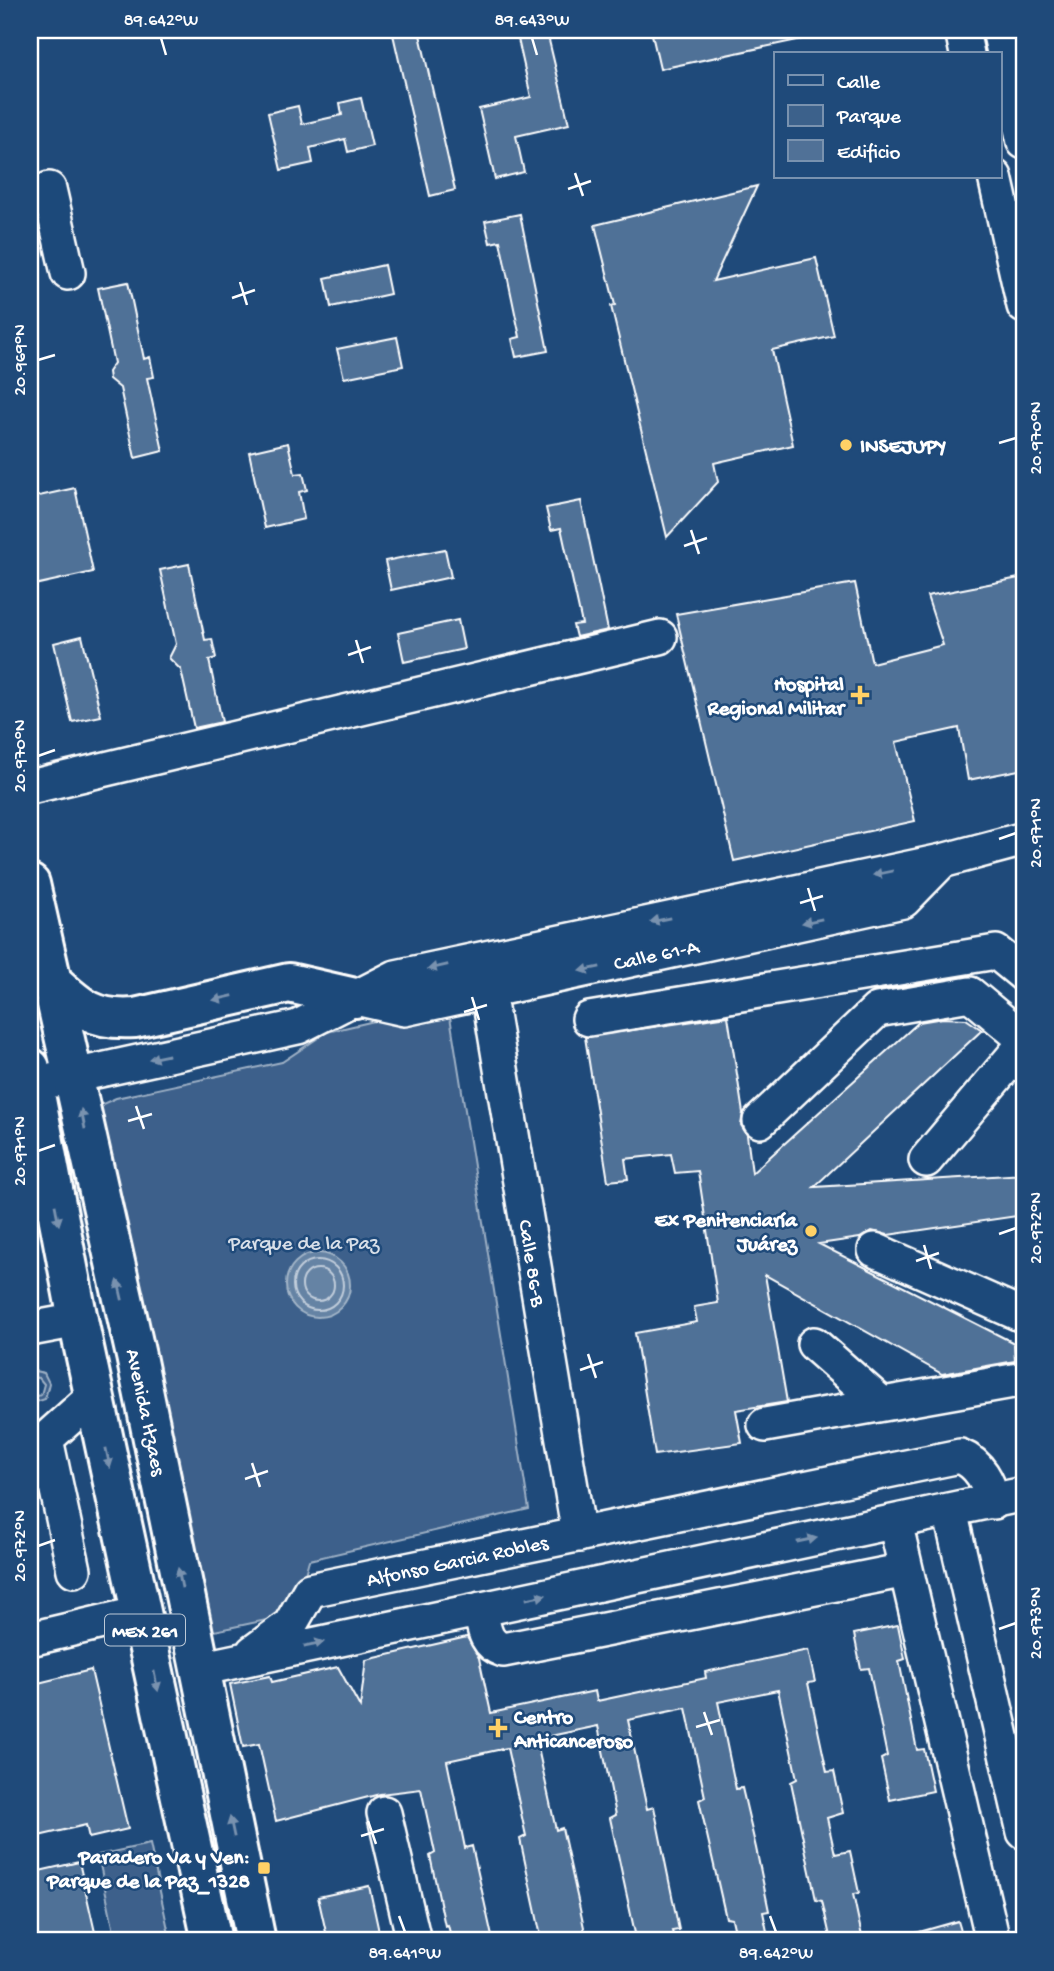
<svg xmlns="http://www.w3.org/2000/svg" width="1054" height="1971" font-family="'Gochi Hand',sans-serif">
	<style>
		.green { fill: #3c618b; stroke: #9eb0c5; stroke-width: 2 }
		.water { fill: #6583a4; stroke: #a3b5c8; stroke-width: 2 }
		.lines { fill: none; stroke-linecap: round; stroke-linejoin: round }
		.shore { stroke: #c1cddb; stroke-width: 2 }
		.building { fill: #507197; stroke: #fff; stroke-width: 2 }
		.minor-casing { stroke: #fff; stroke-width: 38 }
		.major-casing { stroke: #fff; stroke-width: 44 }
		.minor { stroke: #1f4a7a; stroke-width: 33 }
		.major { stroke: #1f4a7a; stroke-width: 38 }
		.oneway { fill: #7992af }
		.ticks { fill: none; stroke: #fff; stroke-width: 2.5 }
		.poi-dot { fill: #ffd166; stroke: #1f4a7a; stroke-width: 2.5 }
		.labels { text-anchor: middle; stroke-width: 5; stroke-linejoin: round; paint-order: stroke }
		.shield { fill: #1f4a7a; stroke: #bcc9d7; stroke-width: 2 }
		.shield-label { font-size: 19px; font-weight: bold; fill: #fff }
		.poi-label { font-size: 21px; font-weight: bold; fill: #fff; stroke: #1f4a7a; text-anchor: end }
		.street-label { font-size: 21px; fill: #fff; stroke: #1f4a7a }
		.park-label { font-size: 21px; fill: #d8dfe8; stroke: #1f4a7a }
		.neatline { fill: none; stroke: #fff; stroke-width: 2.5 }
		.ticks-label { font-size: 18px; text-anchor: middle; fill: #fff }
	</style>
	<rect width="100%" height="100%" fill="#1f4a7a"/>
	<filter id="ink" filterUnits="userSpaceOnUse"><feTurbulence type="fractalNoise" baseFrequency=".0143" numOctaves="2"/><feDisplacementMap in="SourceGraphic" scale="14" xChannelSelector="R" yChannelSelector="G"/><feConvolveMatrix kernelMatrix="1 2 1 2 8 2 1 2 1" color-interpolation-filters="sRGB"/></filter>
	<g filter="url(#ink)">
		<path class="green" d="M448,1004L529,1509L309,1560L297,1602L276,1618L205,1633L98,1106L116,1098L282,1062L327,1032Z
			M30,1370L44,1373L49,1383L45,1399L30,1404V1398L41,1395L44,1384L39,1378L30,1377Z
			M150,1844L169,1934L137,1941H116L98,1855Z"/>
		<path class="water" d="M286 1285a32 32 0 1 1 64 0a32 32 0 1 1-64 0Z"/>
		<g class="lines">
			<path class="shore" d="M293 1285a25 25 0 1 1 50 0a25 25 0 1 1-50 0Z
				M302 1285a16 16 0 1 1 32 0a16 16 0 1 1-32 0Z"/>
		</g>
		<path class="building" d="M392,30H419L455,190L430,196Z
			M651,30H806L807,38L660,69Z
			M547,32L569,124L516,136L524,172L495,179L479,109L531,97L518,39Z
			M361,98L372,146L348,152L345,139L310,148L313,163L281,170L268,113L298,106L302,124L342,115L340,103Z
			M757,186L713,281L816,258L834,336L772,350L793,445L714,463L718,482L667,537L611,306L615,305L595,225Z
			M520,214L548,351L516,357L512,339L520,337L500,241L490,243L485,221Z
			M384,265L390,294L331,307L325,278Z
			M128,282L144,359L150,357L154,377L147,378L163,451L135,458L120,388L109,379L108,372L114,363L98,288Z
			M397,337L403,366L344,378L337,349Z
			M288,443L295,474L303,473L307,490L299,492L304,519L265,528L249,452Z
			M75,488L93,572L30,586V498Z
			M581,501L608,630L576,637L573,625L582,624L561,528L551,530L546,508Z
			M445,549L451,577L391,590L385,561Z
			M189,564L205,640L212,639L216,658L209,660L222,722L194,728L181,670L169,658L176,644L160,570Z
			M1024,577V769L968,780L959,728L896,742L915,821L734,861L676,614L855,583L872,663L943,645L927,596Z
			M458,620L464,649L404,662L398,633Z
			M82,636L101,716L72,722L54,643Z
			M728,1016L743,1113L741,1125L747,1135L752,1173L919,1022L943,1018L966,1019L982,1030L814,1187L1024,1174V1215L888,1235L872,1231L860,1238L819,1244L1014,1343L1015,1361L942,1374L765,1275L787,1402L736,1410L742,1443L655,1455L635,1333L697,1322L694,1307L718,1303L698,1171L675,1173L671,1154L625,1159L628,1179L608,1181L585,1037Z
			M898,1625L905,1659L899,1661L917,1750L924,1749L933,1791L890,1800L881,1759L887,1756L869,1668L861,1669L854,1634Z
			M467,1637L479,1658L491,1713L595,1691L597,1701L706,1678L705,1672L808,1650L815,1682L808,1683L827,1772L834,1771L843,1813L827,1818L835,1854L850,1851L859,1893L853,1894L863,1941H831L822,1901L816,1900L791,1782L797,1779L778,1690L718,1702L736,1789L742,1788L756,1848L769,1911L763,1912L769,1941H737L732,1919L726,1918L699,1800L705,1797L686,1708L628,1720L647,1809L654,1807L679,1930L672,1931L675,1941H643L642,1938H636L610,1818L616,1815L598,1726L536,1739L556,1830L562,1828L587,1941H542L520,1839L526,1836L507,1748L447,1761L465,1848L472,1846L493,1941H452L448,1925L445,1926L430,1856L435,1853L421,1789L380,1794L276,1821L259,1744L243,1747L230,1684L270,1676L272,1682L338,1667L360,1707L366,1660Z
			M91,1670L128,1829L89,1838L86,1825L30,1838V1685Z
			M79,1862L97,1941H30V1873Z
			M369,1886L381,1941H328L318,1897Z
			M958,1921L964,1941H906L905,1936Z"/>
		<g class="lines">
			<g class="minor-casing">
				<path id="minor" d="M962,30L967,54
					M999,30L1024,142
					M995,177L1024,306
					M49,189L68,273
					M30,787L660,637
					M488,991L579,1535
					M355,998L404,1009L903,901L942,861
					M589,1019L996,952L1024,975
					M32,1085L298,1027L396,977L942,861L1024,839
					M760,1121L877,1010L970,994L1024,1039
					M926,1160L1024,1044
					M875,1250L1024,1316
					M30,1329L78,1320
					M814,1344L882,1404
					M765,1425L1024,1379
					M950,1511L1024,1832
					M895,1522L993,1941
					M74,1570L46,1439L94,1396
					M480,1609C484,1627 484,1644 503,1650L906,1570
					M30,1639L141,1613
					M253,1652L290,1625L310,1590L960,1456C980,1464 988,1482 994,1502
					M199,1669L1024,1494
					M384,1813L414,1941"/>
			</g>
			<g class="major-casing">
				<path id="major" d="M30,884L136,1356L256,1941
					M51,981C80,1008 94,1021 135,1018L289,983L355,998
					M30,1068L78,1320L212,1941"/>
			</g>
			<use href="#minor" class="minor"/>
			<use href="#major" class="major"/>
		</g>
		<defs><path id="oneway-solid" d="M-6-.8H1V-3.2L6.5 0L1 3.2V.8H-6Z" transform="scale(1.75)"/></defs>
		<g class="oneway">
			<use href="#oneway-solid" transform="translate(883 873) rotate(168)"/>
			<use href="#oneway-solid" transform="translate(660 920) rotate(168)"/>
			<use href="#oneway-solid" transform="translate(812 921) rotate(168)"/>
			<use href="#oneway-solid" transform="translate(438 967) rotate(167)"/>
			<use href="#oneway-solid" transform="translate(590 969) rotate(168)"/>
			<use href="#oneway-solid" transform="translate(223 998) rotate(167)"/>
			<use href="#oneway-solid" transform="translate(159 1057) rotate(168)"/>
			<use href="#oneway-solid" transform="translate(83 1119) rotate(-101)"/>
			<use href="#oneway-solid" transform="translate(57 1215) rotate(79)"/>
			<use href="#oneway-solid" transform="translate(120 1290) rotate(-103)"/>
			<use href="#oneway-solid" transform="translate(108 1458) rotate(78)"/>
			<use href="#oneway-solid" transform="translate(807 1540) rotate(-12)"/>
			<use href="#oneway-solid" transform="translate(180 1578) rotate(-101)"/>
			<use href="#oneway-solid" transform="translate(536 1597) rotate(-12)"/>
			<use href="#oneway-solid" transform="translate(314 1644) rotate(-12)"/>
			<use href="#oneway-solid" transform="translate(156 1681) rotate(78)"/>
			<use href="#oneway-solid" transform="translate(232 1827) rotate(-102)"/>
		</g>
	</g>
	<path class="ticks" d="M161,38L166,55M532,38L537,55M575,173L583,196M568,189L591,181M240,282L247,305M232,298L255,290M38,360L55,355M999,443L1016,438M691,530L699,554M684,546L707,538M356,640L363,663M348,655L371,647M38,756L55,750M999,839L1016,833M808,888L815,911M800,903L823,896M472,997L479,1020M464,1012L487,1005M136,1106L144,1129M128,1121L152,1114M38,1151L55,1145M999,1234L1016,1228M924,1245L931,1269M916,1261L939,1253M588,1354L596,1378M580,1370L603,1362M252,1463L260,1487M245,1479L268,1471M38,1546L55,1540M999,1629L1016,1623M704,1712L712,1735M696,1727L720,1720M368,1821L376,1844M361,1836L384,1829M399,1916L405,1932M770,1916L776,1932"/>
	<g class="poi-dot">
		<circle cx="846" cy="445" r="7"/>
		<path d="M856.5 684.5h7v7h7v7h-7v7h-7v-7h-7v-7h7z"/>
		<circle cx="811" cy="1231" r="7"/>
		<path d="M494.5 1717.5h7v7h7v7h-7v7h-7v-7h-7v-7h7z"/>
		<rect x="257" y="1861" width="14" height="14" rx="3.5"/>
	</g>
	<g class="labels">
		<rect class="shield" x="105" y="1614.5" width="80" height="31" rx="5"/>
		<g class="shield-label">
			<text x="145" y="1637">MEX 261</text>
		</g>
		<g class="poi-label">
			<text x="860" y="452" text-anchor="start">INSEJUPY</text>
			<text x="844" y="690">Hospital<tspan x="844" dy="24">Regional Militar</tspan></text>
			<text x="797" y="1226">Ex Penitenciaría<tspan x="797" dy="24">Juárez</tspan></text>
			<text x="514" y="1723" text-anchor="start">Centro<tspan x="514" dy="24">Anticanceroso</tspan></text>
			<text x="250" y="1863">Paradero Va y Ven:<tspan x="250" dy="24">Parque de la Paz_1328</tspan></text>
		</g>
		<g class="street-label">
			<text transform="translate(656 954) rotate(-12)" y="7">Calle 61-A</text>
			<text transform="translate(533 1263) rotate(81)" y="7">Calle 86-B</text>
			<text transform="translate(147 1412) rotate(78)" y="7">Avenida Itzaes</text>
			<text transform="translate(457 1560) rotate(-12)" y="7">Alfonso Garcia Robles</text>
		</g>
		<g class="park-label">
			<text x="304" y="1249">Parque de la Paz</text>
		</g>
	</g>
	<rect width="1054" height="1971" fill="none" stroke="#1f4a7a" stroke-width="77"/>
	<rect x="774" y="52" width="228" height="126" fill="#1f4a7a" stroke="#7992af" stroke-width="2"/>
	<rect x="788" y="75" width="35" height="10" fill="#1f4a7a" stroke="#7992af" stroke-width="2"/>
	<text x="837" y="88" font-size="21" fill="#ffffff">Calle</text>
	<rect x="788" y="105" width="35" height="21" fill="#3c618b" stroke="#7992af" stroke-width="2"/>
	<text x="837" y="122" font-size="21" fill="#ffffff">Parque</text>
	<rect x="788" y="140" width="35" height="21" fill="#507197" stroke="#7992af" stroke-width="2"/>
	<text x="837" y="158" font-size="21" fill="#ffffff">Edificio</text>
	<rect x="38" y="38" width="978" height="1894" class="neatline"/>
	<g class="ticks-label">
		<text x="161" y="25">89.642°W</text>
		<text x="532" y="25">89.643°W</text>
		<text transform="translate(19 360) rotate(-90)" y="6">20.969°N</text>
		<text transform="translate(1035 438) rotate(-90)" y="6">20.970°N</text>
		<text transform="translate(19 756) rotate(-90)" y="6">20.970°N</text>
		<text transform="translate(1035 833) rotate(-90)" y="6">20.971°N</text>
		<text transform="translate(19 1151) rotate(-90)" y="6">20.971°N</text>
		<text transform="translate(1035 1228) rotate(-90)" y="6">20.972°N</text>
		<text transform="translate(19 1546) rotate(-90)" y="6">20.972°N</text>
		<text transform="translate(1035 1623) rotate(-90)" y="6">20.973°N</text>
		<text x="405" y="1958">89.641°W</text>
		<text x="776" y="1958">89.642°W</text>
	</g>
</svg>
